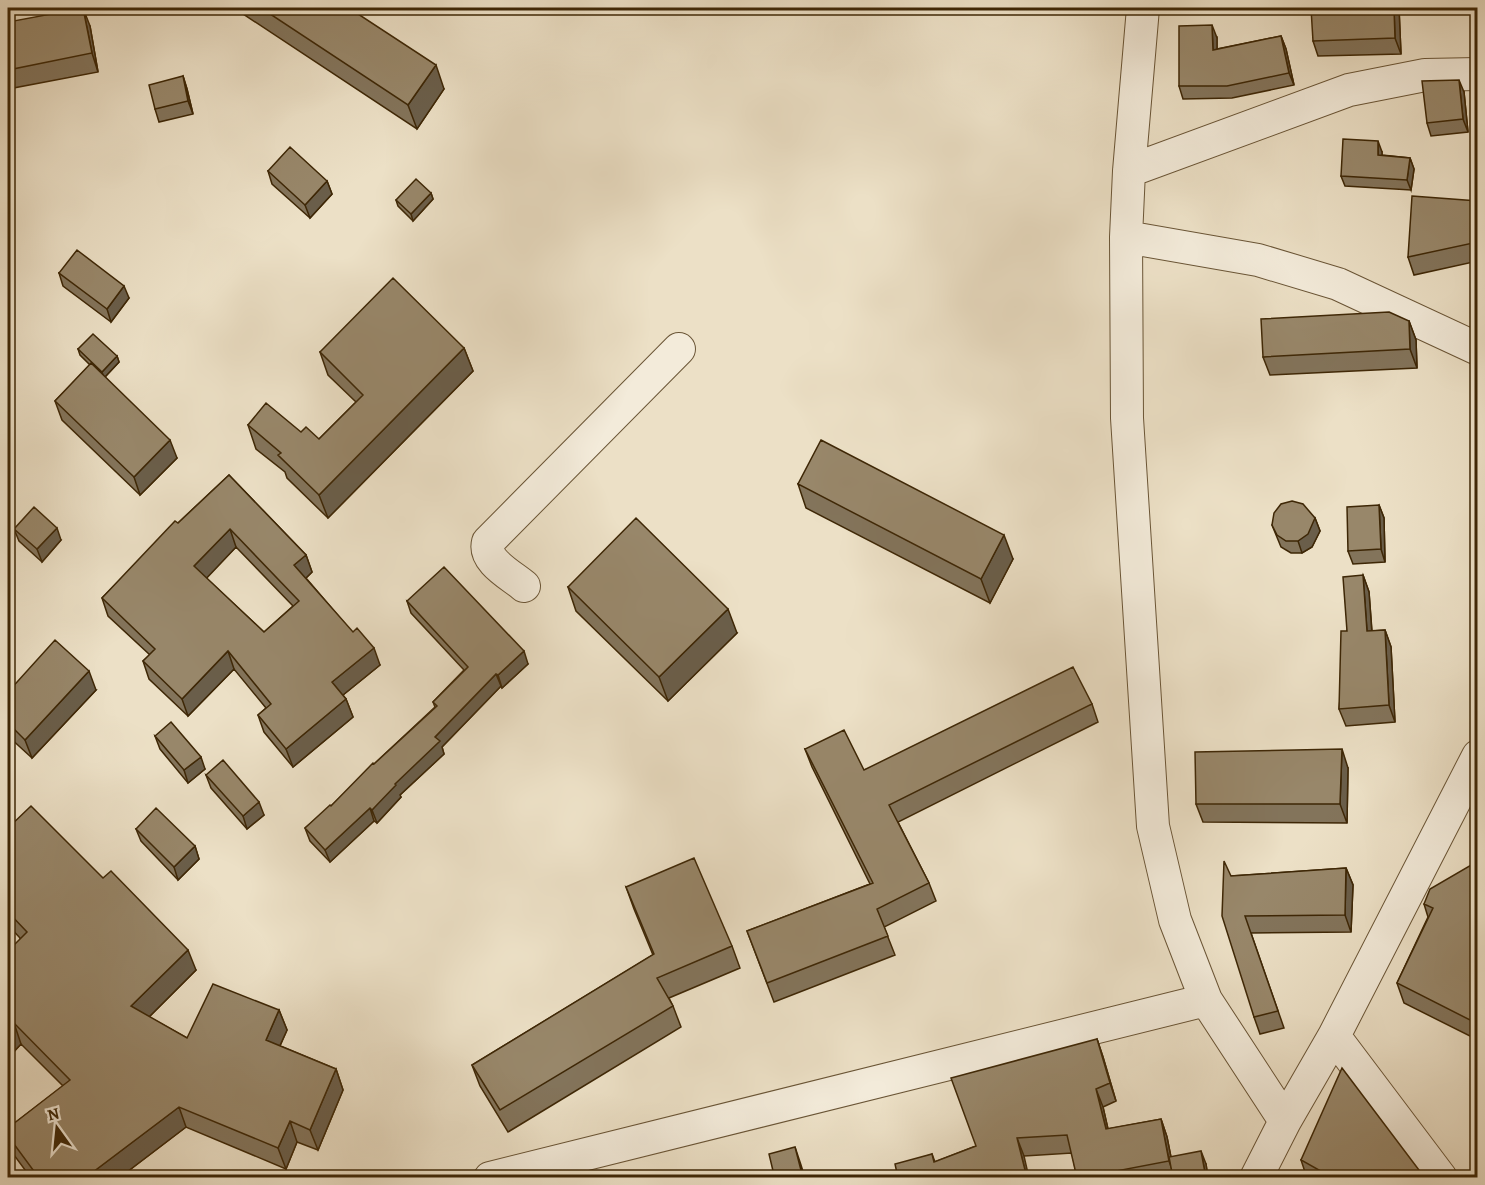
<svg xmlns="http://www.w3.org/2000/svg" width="1485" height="1185" font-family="Alegreya,serif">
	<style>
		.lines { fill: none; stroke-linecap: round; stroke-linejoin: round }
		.minor-casing { stroke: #6a5536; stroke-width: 34 }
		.minor { stroke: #f3ebda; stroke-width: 32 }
		.wall { fill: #83745b; stroke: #3e2706; stroke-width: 1.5; fill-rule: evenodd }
		.shaded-wall { fill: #6a5e4a; stroke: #3e2706; stroke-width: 1.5 }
		.building { fill: #98876a; stroke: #3e2706; stroke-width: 1.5; fill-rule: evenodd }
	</style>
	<rect width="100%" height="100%" fill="#ece0c6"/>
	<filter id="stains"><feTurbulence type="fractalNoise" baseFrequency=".00333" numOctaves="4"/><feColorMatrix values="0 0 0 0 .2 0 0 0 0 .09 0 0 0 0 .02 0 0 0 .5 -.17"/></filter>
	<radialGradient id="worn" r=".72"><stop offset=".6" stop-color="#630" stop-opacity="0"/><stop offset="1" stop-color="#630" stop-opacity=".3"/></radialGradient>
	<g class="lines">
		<g class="minor-casing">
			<path id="minor" d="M1143,8L1129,171L1126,237L1127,418L1153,826L1175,920L1206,1000L1285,1121
				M1129,171L1349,90L1425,75L1478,74
				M1126,237L1258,260L1338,284L1478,349
				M524,586C511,575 483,561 488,542L679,349
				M1334,1036L1441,1178
				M490,1178L1206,1000
				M1256,1178L1285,1121L1334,1036L1478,756"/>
		</g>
		<use href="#minor" class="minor"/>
	</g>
	<path class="wall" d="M234,8H349L444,89L417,129Z
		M1399,8L1401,54L1318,56L1313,41Z
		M8,22L90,26L98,72L8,89Z
		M1281,36L1286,49L1294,85L1232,98L1183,99L1179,86L1217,38V49Z
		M183,76L187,89L193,114L159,122L155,109Z
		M1464,92L1468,132L1431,136L1427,123Z
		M1382,152V155L1410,158L1414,169L1411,190L1345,186L1341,176Z
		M268,171L327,181L332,194L310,218L272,184Z
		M431,193L433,199L413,221L398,206L396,200Z
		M1478,201V261L1414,275L1408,257Z
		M1478,268V328L1471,311Z
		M59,273L129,298L111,322L63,286Z
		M1409,321L1416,340L1417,368L1270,375L1263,357Z
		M464,348L473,371L328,518L287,478L285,472L256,449L248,425L301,432L319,439L356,402L328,375L320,352Z
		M78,349L117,356L119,362L105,377L177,458L140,495L62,420L55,401L90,365L80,355Z
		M229,475L306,555L312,572L306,578L380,665L343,695L346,699L353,717L293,767L264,732L258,715L266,708L234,669L188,716L149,679L143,661L150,655L108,616L102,598L178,523ZM236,547L293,606L264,632L206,578Z
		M798,484L1013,559L990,603L806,508Z
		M1379,505L1384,518L1385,562L1353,564L1348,551Z
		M1315,518L1320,531L1312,547L1302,553H1291L1281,547L1272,525Z
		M14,529L61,540L42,562L19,541Z
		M1363,575L1369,592L1372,631L1385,630L1391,647L1395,722L1346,726L1339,709L1347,631Z
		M568,587L737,633L668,701L576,611Z
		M1478,600V626L1476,625L1471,612Z
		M407,601L528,664L502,688L501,686L442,747L444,754L400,795L401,797L377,823L374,821L330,862L310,841L305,828L331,806L374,764L435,707L433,702L464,670L411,613Z
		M96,690L32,758L8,736V692Z
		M1092,704L1098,722L898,822L929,883L936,901L884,927L895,955L774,1002L747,931L870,884L812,767L805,749L864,770Z
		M155,736L205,769L188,783L160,749Z
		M1348,768L1347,823L1203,822L1196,804Z
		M206,775L264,815L247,829L211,788Z
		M8,828L103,878L196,970L149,1017L187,1038L279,1010L287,1030L280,1046L336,1069L343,1090L318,1150L297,1142L286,1169L186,1127L119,1178H31L11,1151L8,1143V1128L63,1086L21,1044L8,1058L20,938L8,925Z
		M136,829L195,846L199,859L178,880L141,841Z
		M1478,861V1040L1404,1003L1397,983L1428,917L1424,904Z
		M1346,868L1353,885L1351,932L1251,933L1284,1028L1260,1034L1254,1017L1231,876Z
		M626,887L732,946L740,968L669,998L673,1006L681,1027L508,1132L480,1086L472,1065L653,955L634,909Z
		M1097,1039L1103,1057L1116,1101L1103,1107L1108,1129L1161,1119L1167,1137L1171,1157L1206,1164L1208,1178H1077L1072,1153L1024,1156L898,1178L932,1154L935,1162L976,1146Z
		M1301,1160L1425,1178H1307Z"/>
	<path class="shaded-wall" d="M83,8L90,26L98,72L92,53Z
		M1394,8H1399L1401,54L1395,38Z
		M1212,25L1217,38V63L1213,50Z
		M1281,36L1286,49L1294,85L1289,73Z
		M436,65L444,89L417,129L408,105Z
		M183,76L187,89L193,114L188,101Z
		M1459,80L1464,92L1468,132L1463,119Z
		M1378,141L1382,152V165L1378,155Z
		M1410,158L1414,169L1411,190L1407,180Z
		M327,181L332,194L310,218L305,205Z
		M431,193L433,199L413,221L411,214Z
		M124,286L129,298L111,322L107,309Z
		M1409,321L1416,340L1417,368L1410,349Z
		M464,348L473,371L328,518L319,495Z
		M117,356L119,362L104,378L102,372Z
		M170,440L177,458L140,495L134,477Z
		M1379,505L1384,518L1385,562L1381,549Z
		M1315,518L1320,531L1312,547L1302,553L1298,541Z
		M57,528L61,540L42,562L37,549Z
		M230,529L236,547L201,584L194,566Z
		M1004,535L1013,559L990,603L981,579Z
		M306,555L312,572L301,583L294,565Z
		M1363,575L1369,592L1373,648L1367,631Z
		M728,609L737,633L668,701L659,677Z
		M1385,630L1391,647L1395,722L1389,705Z
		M374,648L380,665L338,699L332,682Z
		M228,651L234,669L188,716L182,699Z
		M524,651L528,664L502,688L498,675Z
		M89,671L96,690L32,758L25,740Z
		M496,674L501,686L442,747L444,754L400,795L401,797L377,823L372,810L435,737Z
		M346,699L353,717L293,767L286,749Z
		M1342,749L1348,768L1347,823L1340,804Z
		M201,757L205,769L188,783L184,770Z
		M259,802L264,815L247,829L243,816Z
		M370,808L374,821L330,862L325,850Z
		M195,846L199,859L178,880L174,867Z
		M1346,868L1353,885L1351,932L1345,915Z
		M188,950L196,970L139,1027L131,1006Z
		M279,1010L287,1030L273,1061L266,1040Z
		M14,1023L21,1044L8,1058V1030Z
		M1097,1039L1103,1057L1116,1101L1110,1083Z
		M336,1069L343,1090L318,1150L310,1130Z
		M1096,1089L1103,1107L1112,1147L1106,1129Z
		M179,1107L186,1127L119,1178H85Z
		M1161,1119L1167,1137L1175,1178L1169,1161Z
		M290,1121L297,1142L286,1169L278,1148Z
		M1017,1138L1024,1156L1029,1178H1027Z
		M795,1147L801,1165L805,1178H803Z
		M1201,1151L1206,1164L1208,1178H1206Z"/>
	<path class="building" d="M83,8L92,53L8,70V22Z
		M261,8H349L436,65L408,105Z
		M1311,8H1394L1395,38L1313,41Z
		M1212,25L1213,50L1281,36L1289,73L1227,86H1179V26Z
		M183,76L188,101L155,109L149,85Z
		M1459,80L1463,119L1427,123L1422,81Z
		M1343,139L1378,141V155L1410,158L1407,180L1341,176Z
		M290,147L327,181L305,205L268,171Z
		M416,179L431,193L411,214L396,200Z
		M1412,196L1478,201V242L1408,257Z
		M77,250L124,286L107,309L59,273Z
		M1478,268V312L1471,311L1474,269Z
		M393,278L464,348L319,495L278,455L281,453L248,425L266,403L301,432L306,427L319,439L363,395L320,352Z
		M1389,312L1409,321L1410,349L1263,357L1261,319Z
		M93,334L117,356L102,372L78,349Z
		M91,363L170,440L134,477L55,401Z
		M821,440L1004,535L981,579L798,484Z
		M229,475L306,555L294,565L353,632L357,628L374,648L332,682L346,699L286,749L258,715L271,704L228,651L182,699L143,661L155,649L102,598L175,521L178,523ZM230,529L299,601L264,632L194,566Z
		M1292,501L1303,504L1315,518L1308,534L1298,541H1286L1277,535L1272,525L1274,513L1281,504Z
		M1379,505L1381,549L1348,551L1347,507Z
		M34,507L57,528L37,549L14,529Z
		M636,518L728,609L659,677L568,587Z
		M444,567L524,651L498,675L496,674L435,737L440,741L395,784L396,785L372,810L370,808L325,850L305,828L330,805L331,806L373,763L374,764L437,706L433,702L468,667L407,601Z
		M1363,575L1367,631L1385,630L1389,705L1339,709L1341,631H1347L1343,577Z
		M1478,600V615L1471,612Z
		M55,640L89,671L25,740L8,723V692Z
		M1073,667L1092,704L889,805L929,883L877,909L888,936L767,983L747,931L873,883L805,749L844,730L864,770Z
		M171,722L201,757L184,770L155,736Z
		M1342,749L1340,804H1196L1195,752Z
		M223,760L259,802L243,816L206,775Z
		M31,806L103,878L111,871L188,950L131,1006L187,1038L213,984L279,1010L266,1040L336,1069L310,1130L290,1121L278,1148L179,1107L85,1178H39L8,1136V1128L70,1080L14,1023L8,1030V951L27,932L8,912V828Z
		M156,808L195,846L174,867L136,829Z
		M694,858L732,946L657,978L673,1006L500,1110L472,1065L654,954L626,887Z
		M1224,861L1231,876L1346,868L1345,915L1245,916L1278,1011L1254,1017L1222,916Z
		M1478,861V900L1473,901L1478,914V1024L1397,983L1433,908L1424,904L1430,889Z
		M1097,1039L1110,1083L1096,1089L1106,1129L1161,1119L1169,1161L1116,1171L1117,1178H1077L1067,1135L1017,1138L1027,1178H898L895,1164L932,1154L934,1162L976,1146L951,1078Z
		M1342,1068L1425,1178H1333L1301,1160Z
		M795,1147L803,1178H765L774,1175L769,1154Z
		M1201,1151L1206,1178H1173L1169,1157Z"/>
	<rect width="1485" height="1185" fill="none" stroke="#ece0c6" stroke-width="30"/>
	<rect x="9" y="9" width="1467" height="1167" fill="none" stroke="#3e2706" stroke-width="3"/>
	<rect x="15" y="15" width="1455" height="1155" fill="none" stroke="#3e2706" stroke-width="1.5"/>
	<g transform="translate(57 1128) rotate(345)" stroke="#f3ebda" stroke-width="4.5" paint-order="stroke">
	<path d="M0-4.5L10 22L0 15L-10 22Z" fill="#3e2706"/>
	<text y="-9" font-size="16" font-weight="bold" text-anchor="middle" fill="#3e2706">N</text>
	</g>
	<rect width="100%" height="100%" filter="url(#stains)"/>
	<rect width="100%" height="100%" fill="url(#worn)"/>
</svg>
